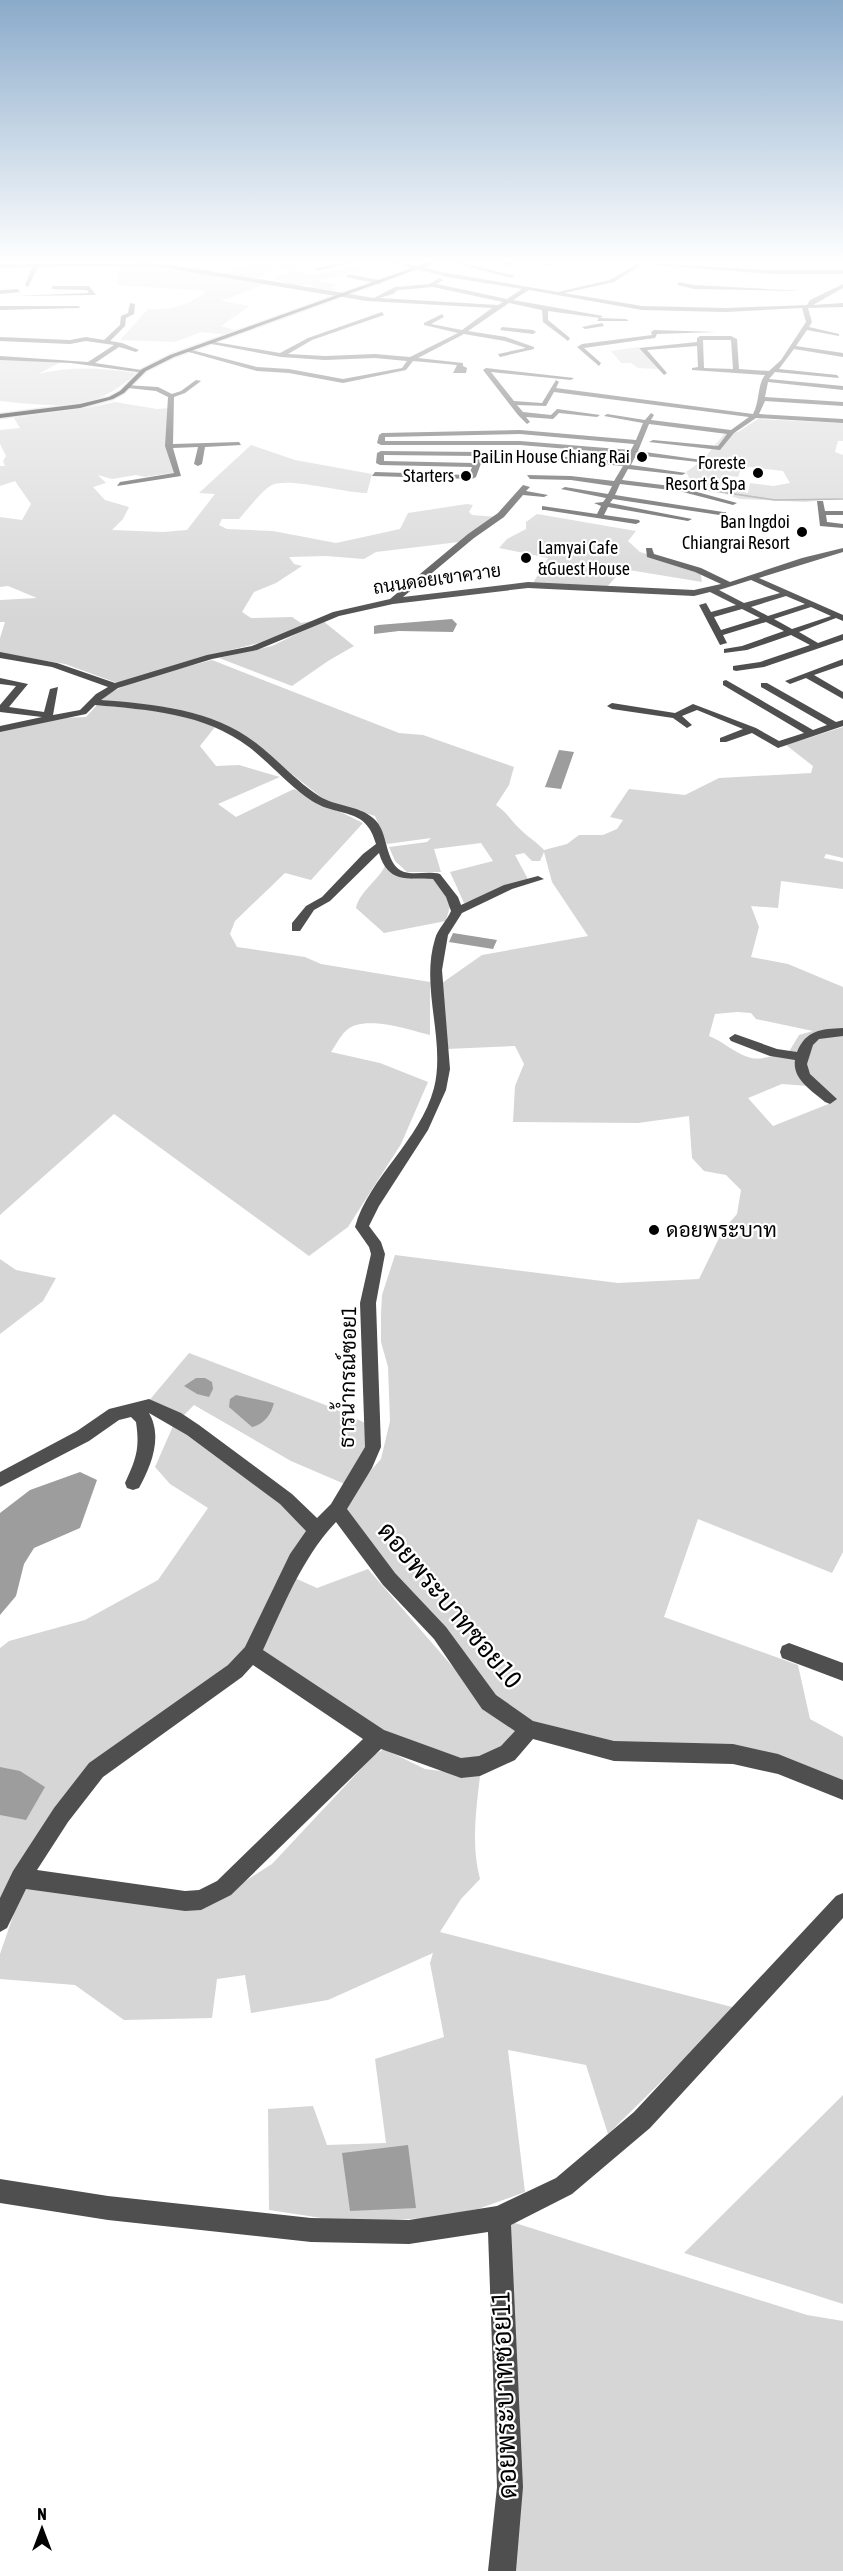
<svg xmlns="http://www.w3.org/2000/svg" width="843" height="2571" font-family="'Asap Condensed',Sarabun,sans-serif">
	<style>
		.green { fill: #d6d6d6; fill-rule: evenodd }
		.water { fill: #9d9d9d }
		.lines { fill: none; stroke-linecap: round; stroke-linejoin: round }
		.stream { stroke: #9d9d9d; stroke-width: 1.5 }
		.major-casing { stroke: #dbdbdb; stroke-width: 3 }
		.minor { fill: #4f4f4f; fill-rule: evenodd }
		.major { fill: #000; fill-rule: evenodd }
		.poi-dot { fill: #000; stroke: #fff; stroke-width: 2 }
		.labels { text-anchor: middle; stroke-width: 4.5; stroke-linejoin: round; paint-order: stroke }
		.far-poi-label { font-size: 18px; fill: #000; stroke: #fff; text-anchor: end }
		.far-street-label { font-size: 18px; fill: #000; stroke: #fff }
		.poi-label { font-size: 21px; fill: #000; stroke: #fff; text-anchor: start }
		.street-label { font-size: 21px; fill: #000; stroke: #fff }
		.near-street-label { font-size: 26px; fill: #000; stroke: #fff }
	</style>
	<rect width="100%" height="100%" fill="#fff"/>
	<path class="green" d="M252,262H282L281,264L298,265L290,269L264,266L261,268L275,270L254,279L224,274L235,268V265H250Z
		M118,264H153L268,283L221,301L250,306L221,326L238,331L227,335L201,332L175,342L120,340L148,309C171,311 189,305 207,291L117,285Z
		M358,266L365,269L319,281L339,285L330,287L336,289L329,291L306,289L315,286L308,284L297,287L281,284L286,282L274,278L291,270L315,275L327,271Z
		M638,347L641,349L658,369L638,368L631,363H621L611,351Z
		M0,358L65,360L38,374C71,366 103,368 136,373C94,414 54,406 0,401Z
		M115,402L157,409L170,408V447L178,472L145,477L136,475L112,479L98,475L106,483L93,487L105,500L129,507L123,519L112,530L163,532L187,530L215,494L199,493L251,445L295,460L372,474L367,493C344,493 289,477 272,485C263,489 247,510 239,519H222L219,525L227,529L273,531L336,543L400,529L408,513L467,504L473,505L469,512L472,515L498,517L459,542L376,552L364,559L326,556L289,557L294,564L302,566L276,583L254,592L242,612L251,618L292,617L301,623L312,621L263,642L206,656L117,683L65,664L0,653V638L5,622H0V600L37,598L8,586L0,587V517L22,520L31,504L15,481L0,486V466H5L3,461L6,456L0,444V430L20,428L14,418L92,407Z
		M758,419L843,423V441H838L835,452L843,455V498L805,502L740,499L692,483L686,472L703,460L724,434L738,432ZM742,466L783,471L790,483L773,486L750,483L748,493L720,487L723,475L738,477Z
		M537,514L636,531L628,541L640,552L700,570L702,582L623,569L606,588L533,583L548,558L499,548L507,539L526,529V522Z
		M323,621L354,646L328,661L292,686L219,658L272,646Z
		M212,660L399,733L423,735L514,767L509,785L496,805C508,813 511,821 521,830C529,838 537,842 544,850L567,844L579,835H603L617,829L623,820L610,817L629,789L685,795L719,778L811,773L813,766L786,745L843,727V858L826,854L824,858L843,862V889L781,881L778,908L751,906L759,927L751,957L788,964L843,987V1552L832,1573L698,1519L664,1617L798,1665L810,1719L843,1737V1790L778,1764L538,1733L480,1766L378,1738L252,1653L96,1770L0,1917V1648L9,1641L85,1620L158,1580L208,1508L170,1484L155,1467L173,1426L238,1465L317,1530L285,1584L297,1579L317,1588L368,1569L452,1666L486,1699L337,1509L381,1459L390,1421L388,1367L381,1342V1314L382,1295L395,1255L618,1283L699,1279L723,1230L737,1214L741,1190L726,1175L704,1171L692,1158L689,1116L638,1123L513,1122L515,1086L524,1064L515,1046L446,1049L442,983L482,955L588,936L552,882L544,852L540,861H532L524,853L515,855L529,881L464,903L450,872L493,861L481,843L434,849L441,872H407L395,861L389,847L427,842L431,838L387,844L375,816L326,801L255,745L222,725L200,715L172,708L101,700C120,681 184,668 212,660ZM737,1012L751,1013L756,1019L813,1031L799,1035L787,1055C774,1053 762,1062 748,1057C735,1053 722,1041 709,1036L715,1014ZM782,1084L808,1086L831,1103L773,1126L748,1098Z
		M97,705L180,713L215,727L200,746L216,766L239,765L280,777L218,804L236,817L294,789L363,823L311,880L285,873L235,921L230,934L237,947L305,957L321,964L430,982V1035C410,1030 367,1015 348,1029C341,1034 336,1045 331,1052L380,1063L428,1082L401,1144L348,1227L309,1256L114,1114L0,1215V731L59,718L86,717Z
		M386,864C398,884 421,873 440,881L450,906L446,921L384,933L356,908C359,892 379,880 386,864Z
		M0,1259L16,1270L56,1278L43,1301L0,1334Z
		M189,1353L328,1406L372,1426L373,1447L347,1485L291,1461L194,1405L181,1418L147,1403Z
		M384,1749L425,1769L480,1776C476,1811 471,1845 480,1879L461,1899L440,1932L736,2008L608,2134L586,2065L508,2050L525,2192L478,2209L430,2218L348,2222L269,2210L268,2109L313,2106L327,2145L386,2143L375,2059L444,2037L430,1963L433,1953L328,2000L251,2013L245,1975L217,1979L212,2018L124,2020L75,1985L0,1979V1954L23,1887L222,1896L272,1864L374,1755Z
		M843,2095V2304L684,2253Z
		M499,2218L807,2315L843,2321V2571H502Z"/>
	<path class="water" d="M452,619L457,624L453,632L399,631L374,634V626L378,625Z
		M559,750L574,752L561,789L545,787Z
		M453,933L497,940L493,949L449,942Z
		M196,1378H205L212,1382L213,1389L209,1397L197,1394L184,1386Z
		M236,1395L274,1403C271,1415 264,1424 252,1427L229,1407L230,1399Z
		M80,1472L97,1480L80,1528L34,1548L24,1564L16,1596L0,1615V1513L30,1490Z
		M0,1767L20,1771L45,1787L26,1820L0,1815Z
		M408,2145L416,2208L350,2211L342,2153Z"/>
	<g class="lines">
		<path class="stream" d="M707,490L775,500L843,499"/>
		<g class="major-casing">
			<path id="major" d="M429,262H437L174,357L146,371L124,393L113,399L80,408L0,418V414L80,404L109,397L120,391L142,369L170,355Z"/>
		</g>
		<path class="minor" d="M154,262L374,298L395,287L429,284L440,278L443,280L437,284L507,299L522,289L447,277L389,262H399L447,273L558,292L610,280L637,264L635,262L770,270H843V274H770L643,264L614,282L564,293L642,306L726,308L807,305L810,300L843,284V288L813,305L843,303V307L808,308L812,322L809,327L839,334V336L807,330L796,346L843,353V357L794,349L779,369L837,375L839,378L775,372L769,379L843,386V390L768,382L765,397L843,402V406L765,401L759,414L843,419V423L756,418L734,433L720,450L649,442L653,440L718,446L727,434L649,424L638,451L702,460L698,462L636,455L631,465L686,473L682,475L628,469L622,480L679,487L737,503L733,505L679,491L620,484L615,495L723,512H726V516L613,499L610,503L692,519L688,521L608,507L604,515L639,520L640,522L636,524L545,510H542V506L597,514L601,506L594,503L603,502L606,498L561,489L565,487L608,494L612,486L571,480L530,479L527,475L571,476L614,481L623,466L536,458L533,454L625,462L629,454L520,445H381L377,443L379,435L382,433L520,430L636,440L643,423L604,416L607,414L645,420L651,413L654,415L651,420L731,430L749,417L554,392L546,406L517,405L523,412L551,415L557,409L600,415L597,417L559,413L553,419L526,417L530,422L527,424L518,415L483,370L486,368L574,378L571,380L491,372L514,401L542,403L556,380L559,382L556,388L753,414C760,402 757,385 765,375L692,370V368L698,367L697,346L647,350L667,373L664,375L639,348L697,342V338L700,336H731L737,339L739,369L769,371L781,360L806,322L802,308L726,312L642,310L529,290L513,300L603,316L600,318L548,311V320L570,338L568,341L543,322L542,310L509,303L468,331L506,337L534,347V349L500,357L498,354L526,348L505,341L464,334L418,358L463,363V366L467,368L466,373H453L457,365L413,361L406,370L343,383L289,373L257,371L185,351L188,349L257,367L289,369L343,379L402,368L407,361L375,358L325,360L281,357L206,343L209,341L280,353L308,338L382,312L384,315L312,340L288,354L325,356L375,354L410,357L458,333L424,325V323L442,314L444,317L431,324L462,330L492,308L367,301L154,266L38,267L28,287L25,285L32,267L0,268V264ZM433,287L503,302L498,305L379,298L393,294L398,290ZM703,340H731L733,369L704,368ZM520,434L634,444L631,450L520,441H385V437Z
			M344,262H356L317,271L314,269Z
			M450,262H460L515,276L512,278Z
			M498,262H516L510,266Z
			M534,262L553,264L550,266Z
			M348,274L379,280L382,282L379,284L346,277Z
			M679,282L694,285L803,291L694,289L677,285Z
			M53,286H89L96,295L13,296L89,293L87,290L51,289Z
			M18,289L20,292L0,294V290Z
			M130,303L135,304L134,314L126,318L125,326L110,341L122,343L139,350L136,352L119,347L95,363L142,370L144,373L71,363L0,360V356L88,362L114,345L86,341L70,344L0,341V337L70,340L86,337L104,340L120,325L121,316L128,313Z
			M0,306H78L81,308L0,310Z
			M599,318L626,319L629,321H597Z
			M602,323L604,326L585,329L582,327Z
			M502,327L533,330L536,332L533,334L500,330Z
			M654,330L716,332L657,334L655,338L584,348L601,363L599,366L577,347L582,344L652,335L651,332Z
			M196,380L201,381L185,393L174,397L173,444L239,442L241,445L205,447L202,464L198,466L194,464L198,447L173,448L181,476L117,486L120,482L174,473L165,446L168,397L156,391L128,388L126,385L158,387L172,394L181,391Z
			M381,451L480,452L484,454L480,456L483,458L476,477L472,479L372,476L375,472L469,475L472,467L380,465L376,463L377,453ZM384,455L478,456L474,463L384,461Z
			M523,485L530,487L526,491L548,495L544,497L523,495L504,517L474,538L403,597L528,582L694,590L721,584L695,572L647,557L646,548H652L654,554L701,568L730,582L802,558L843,548V552L759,578L843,615V621L836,618L799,632L818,643L843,634V640L764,667L736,671L733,670V666L760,662L810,645L791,635L747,650L724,653V649L742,646L784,631L766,622L723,635L727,643L720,645L699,605L706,603L711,612L736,605L710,592L694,596L528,588L393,604L339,616L257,650L212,659L118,688L101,700C154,704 212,709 256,743C278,760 296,781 319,796C336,807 358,805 373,818C390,831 383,864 404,872C415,875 428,871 440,874L458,897L461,905L504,885L538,876L544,879L512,889L462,913L448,935L442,970L450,1069L446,1090L428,1130L379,1206L369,1226L381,1242L385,1254L376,1303L381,1447L372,1468L347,1509L395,1573L446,1627L496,1695L533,1721L614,1741L733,1744L778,1754L843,1780V1800L778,1774L733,1764L614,1761L533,1739L515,1760L480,1776L461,1778L381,1749L231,1895L201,1910L185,1911L26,1889L7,1928L0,1932V1898L13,1871L54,1808L89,1763L228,1665L245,1647L290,1554L306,1531L280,1504L187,1435L149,1413C163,1437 151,1466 139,1488L133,1490L127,1488L125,1483C136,1459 140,1449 136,1422L131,1417L119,1420L89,1441L0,1487V1472L77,1431L109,1409L149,1399L181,1413L199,1425L292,1494L317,1518L331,1504L365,1447L360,1303L371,1254L369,1247L355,1227C369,1177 420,1141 434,1088C446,1040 420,988 435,939C438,928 447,921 451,911L446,897L433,879C406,878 388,883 379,853L330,901L314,910L300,931H292V923L306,906L322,897L363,854L376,844C366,806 339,818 312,801C289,786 271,764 249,747C204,713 149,710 95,705L86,714L0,732V726L42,717L0,712V705L16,686L0,684V678L28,684L9,707L44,712L50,689L58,687L53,715L80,710L96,694L108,687L52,667L0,658V652L57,663L115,683L207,655L252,646L333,612L390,599L468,534L498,513ZM751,580L780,593L744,603L719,590ZM786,596L805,604L768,616L751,607ZM811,607L831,616L792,629L774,619ZM742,609L760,618L721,630L714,617ZM336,1522L383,1585L434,1639L482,1709L515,1731L501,1746L479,1756L461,1758L384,1730L263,1650C284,1605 302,1558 336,1522ZM253,1665L363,1739L217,1881L199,1890L185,1891L37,1870L68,1822L103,1777L242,1677Z
			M817,501H823L825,511H843V515H826L827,522L843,524V528L820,526Z
			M843,659V665L814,675L843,692V699L806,678L790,684L785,681Z
			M726,680L813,730L827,725L761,687V683H767L836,722L843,720V726L778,748L752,733L726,742H720V738L743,729L697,710L682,716L692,725L687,728L673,718L612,709L607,706L612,703L675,713L693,704L756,728L779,741L804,733L723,685V681Z
			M843,1028V1036L819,1039L813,1045L807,1064L810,1074L837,1099L830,1104L825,1102C812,1091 792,1079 795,1060L770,1056L731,1041L729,1038L735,1034L777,1049L797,1052C806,1030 821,1029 843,1028Z
			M789,1643L843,1663V1681L782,1658L780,1652L782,1646Z
			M843,1893V1918L650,2128L572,2194L511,2225L523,2487L516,2571H488L497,2487L488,2232L409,2244L311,2242L108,2220L0,2203V2179L108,2196L311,2218L409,2220L497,2206L556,2178L634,2112L836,1896Z"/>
		<use href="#major" class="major"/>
	</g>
	<linearGradient id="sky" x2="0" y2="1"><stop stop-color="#8aabca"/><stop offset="0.42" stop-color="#fff"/><stop offset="1" stop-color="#fff" stop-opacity="0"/></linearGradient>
	<rect width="843" height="622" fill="url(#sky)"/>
	<g class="poi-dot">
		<circle cx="642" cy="457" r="6"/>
		<circle cx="758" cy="473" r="6"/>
		<circle cx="466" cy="476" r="6"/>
		<circle cx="802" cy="532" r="6"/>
		<circle cx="526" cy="558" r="6"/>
		<circle cx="654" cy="1230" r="6"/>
	</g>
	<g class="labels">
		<g class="far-poi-label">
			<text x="630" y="463">PaiLin House Chiang Rai</text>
			<text x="746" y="469">Foreste<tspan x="746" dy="21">Resort &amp; Spa</tspan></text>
			<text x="454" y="482">Starters</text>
			<text x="790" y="528">Ban Ingdoi<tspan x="790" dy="21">Chiangrai Resort</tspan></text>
			<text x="538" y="554" text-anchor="start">Lamyai Cafe<tspan x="538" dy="21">&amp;Guest House</tspan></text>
		</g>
		<g class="far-street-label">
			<text transform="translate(437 579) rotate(-8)" y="6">ถนนดอยเขาควาย</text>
		</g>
		<g class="poi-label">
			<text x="666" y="1237">ดอยพระบาท</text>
		</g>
		<g class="street-label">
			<text transform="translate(348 1377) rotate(-89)" y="7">ธารน้ำกรณ์ซอย1</text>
		</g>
		<g class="near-street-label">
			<text transform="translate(450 1605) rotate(50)" y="9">ดอยพระบาทซอย10</text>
			<text transform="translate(504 2395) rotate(-92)" y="9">ดอยพระบาทซอย11</text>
		</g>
	</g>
	<g transform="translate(42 2529)" stroke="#ffffff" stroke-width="4.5" paint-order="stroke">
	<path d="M0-4.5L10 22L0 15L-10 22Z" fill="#000000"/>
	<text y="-9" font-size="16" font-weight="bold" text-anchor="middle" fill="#000000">N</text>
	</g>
</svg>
